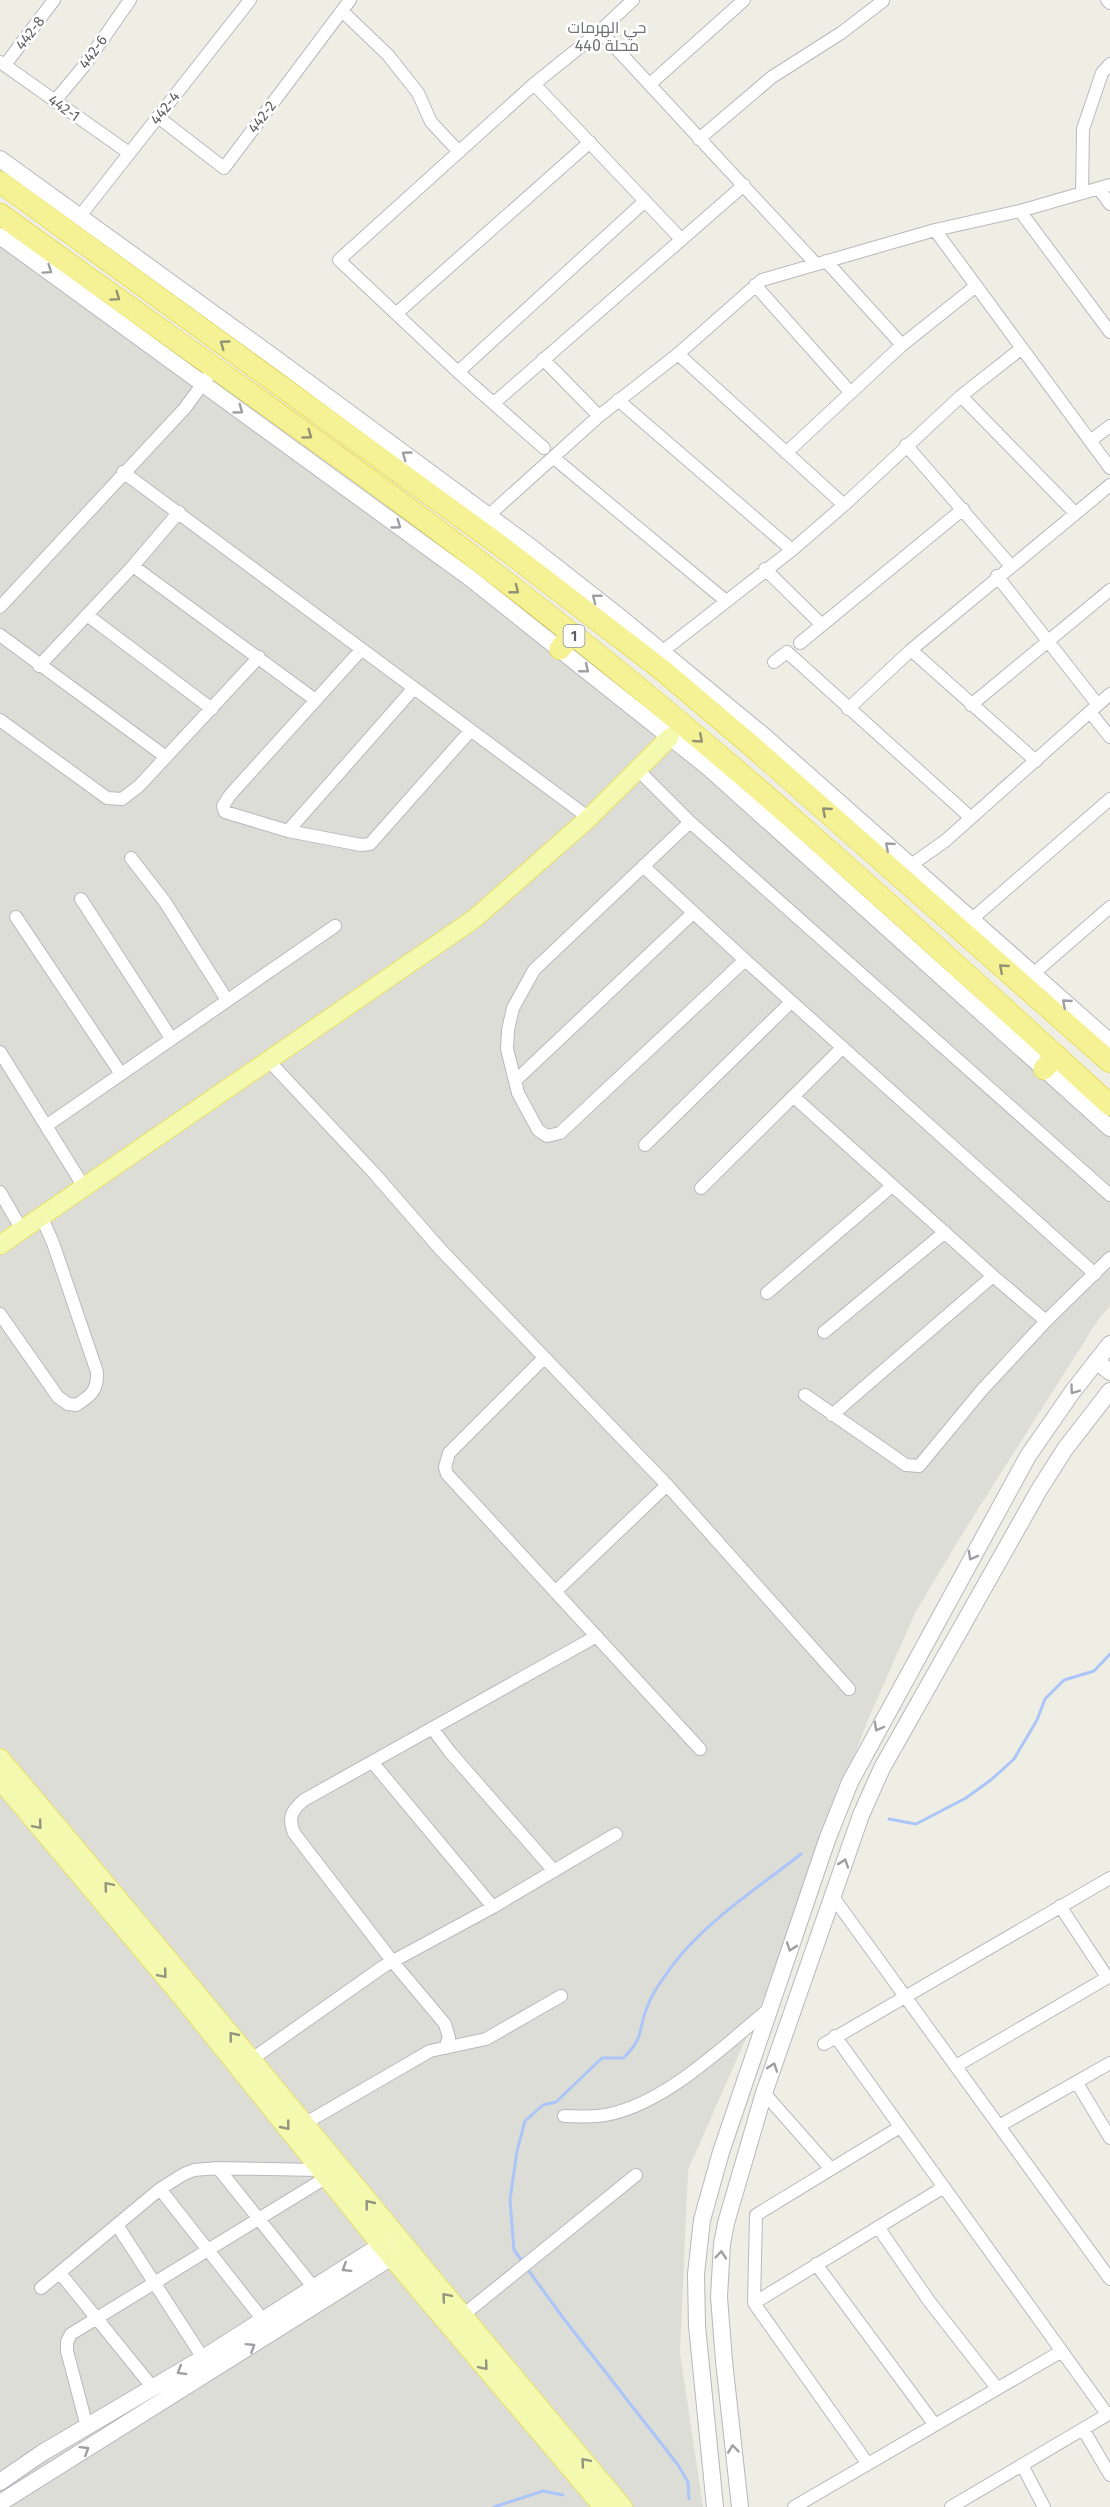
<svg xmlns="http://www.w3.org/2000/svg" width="1110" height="2507" font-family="'Fira Sans',Cairo,sans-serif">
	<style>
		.industrial { fill: #ddddd7 }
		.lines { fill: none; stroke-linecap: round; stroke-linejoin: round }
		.stream { stroke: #abc5f8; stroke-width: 3 }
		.street-casing { stroke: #b7b9be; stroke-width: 14 }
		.secondary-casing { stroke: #b7b8be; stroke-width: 18 }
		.primary-casing { stroke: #e7e066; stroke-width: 20 }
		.highway-casing { stroke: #e2d012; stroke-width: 22 }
		.street { stroke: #fff; stroke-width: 12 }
		.secondary { stroke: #fff; stroke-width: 16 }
		.primary { stroke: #f4f9b0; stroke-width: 18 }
		.highway { stroke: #f5f296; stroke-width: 21 }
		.oneway { stroke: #9e9fa2 }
		.oneway2 { stroke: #929276 }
		.oneway3 { stroke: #92957f }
		.labels { text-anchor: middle; stroke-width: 5; stroke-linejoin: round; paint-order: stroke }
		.shield { fill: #fff; stroke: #8e8f92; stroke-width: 1.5 }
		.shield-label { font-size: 14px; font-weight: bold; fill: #5d5f64 }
		.street-label { font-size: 15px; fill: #5d5f64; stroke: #fff }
		.neighbourhood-label { font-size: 16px; fill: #6e7076; stroke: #fff }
	</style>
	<rect width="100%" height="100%" fill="#eeeee5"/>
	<path class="industrial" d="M0,230L180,359L574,649L685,744L1110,1134V1306L1098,1320L961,1536L916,1611L867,1722L765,1995L688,2170L680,2353L703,2507H0Z"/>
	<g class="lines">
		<path class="stream" d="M889,1819L916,1824L966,1798L992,1779L1014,1759L1037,1720L1045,1699L1064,1680L1094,1671L1110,1654
			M522,2261L514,2250L510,2200L517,2151L525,2121L543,2105L556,2102L602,2058H623C646,2037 637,2029 648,2005C654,1989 665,1976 675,1962C709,1919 758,1888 801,1854
			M526,2267L564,2319L678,2465L688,2482L689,2499
			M494,2507L543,2491L563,2495"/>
		<g class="street-casing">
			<path id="street" d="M1107,0L1110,3
				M342,11L388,55L418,93L431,122L459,152
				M600,31L815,263
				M0,62L129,153
				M5,65L54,0
				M534,84L681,239
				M650,84L744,0
				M54,102L84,66L130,0
				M158,117L224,168L350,0
				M699,139L772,77L841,33L883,1
				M1099,189L1110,204
				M1082,193L1083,129L1102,73L1110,64
				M1020,211L1110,332
				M80,216L250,0
				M935,230L1110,468
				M826,261L902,345
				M755,285L850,392
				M397,313L590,142
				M678,354L844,505
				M543,359L599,416
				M458,372L645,201
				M961,396L1075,513
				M618,400L792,550
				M494,403L744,185
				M1090,441L1110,426
				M906,445L1011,566
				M544,448L458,372L339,260L534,84L600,31L633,0
				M786,453L902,345L976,286
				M554,458L726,601
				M123,472L589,818
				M488,516L599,416L678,354L762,280L935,230L1020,211L1110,185
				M133,566L314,699
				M765,569L822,625
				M997,576L1098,705
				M0,607L185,408L215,367
				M87,615L212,709
				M0,635L166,757
				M800,643L963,509
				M361,650L230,795L223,806L225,812L288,831L361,845L370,844L471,730
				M911,650L1036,761
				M663,651L792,550L844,505L961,396L1022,348
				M774,662L787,652L970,817
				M39,666L133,566L179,512
				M971,705L1110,590
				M848,709L911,650L1110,485
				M1090,712L1110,737
				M0,720L107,798L122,799L139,786L259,657
				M638,770L690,822L1110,1195
				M690,822L534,970L513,1008L508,1030L507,1049L518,1093L538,1130L547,1136L560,1133L745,960
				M288,831L414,688
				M131,858L165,902L227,1000
				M911,865L945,841L1110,694
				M643,866L745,960L1095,1274
				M81,899L171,1038
				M16,917L121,1074
				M972,919L1110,799
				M1033,974L1110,907
				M0,1052L84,1187
				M268,1060L374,1173L441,1250L667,1485L849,1689
				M515,1081L693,913
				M794,1097L993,1276L1046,1321
				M46,1126L335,926
				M645,1145L791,1002
				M701,1188L842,1048
				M0,1192L22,1230
				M767,1293L892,1186
				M0,1314L58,1397L68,1404L76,1405C91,1396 98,1390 97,1372L53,1243L41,1216
				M824,1332L945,1232
				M544,1358L449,1453L445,1467L447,1474L700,1749
				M805,1395L906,1465L919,1466L982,1390L1046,1321L1110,1258
				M832,1415L993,1276
				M555,1592L667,1485
				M432,1728L450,1752L554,1871
				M373,1763L493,1907
				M833,1897L1110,2279
				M1060,1906L1107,1977
				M835,2036L1107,2414
				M824,2044L1110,1878
				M445,2048L449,2038L445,2024L393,1962L294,1833C288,1818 291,1811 304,1800L595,1637
				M252,2059L384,1966L493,1907L616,1834
				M956,2066L1110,1976
				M1077,2083L1110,2138
				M764,2093L831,2169
				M564,2116C575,2116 586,2117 597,2116C658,2111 724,2046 770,2008
				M304,2124L430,2051L486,2039L561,1996
				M999,2126L1110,2063
				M218,2168L314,2288
				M160,2189L263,2320
				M117,2225L203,2358
				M878,2227L929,2301L997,2388
				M816,2264L935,2425
				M60,2273L153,2388
				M41,2288L160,2189L184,2174L194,2170L218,2168L321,2170
				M754,2303L944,2187
				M462,2316L636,2175
				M87,2427L67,2351V2342L71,2334L327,2177
				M1083,2429L1110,2475
				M868,2464L754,2303L756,2215L900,2127
				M1022,2465L1044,2507
				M794,2507L1062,2351
				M951,2507L1110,2413"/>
		</g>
		<g class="secondary-casing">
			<path id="secondary" d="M0,159L279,361L532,548L616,614L764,736L1110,1042
				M0,236L470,578L709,768L1110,1128
				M1096,1361L1110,1372
				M0,2482L42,2453L203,2358L392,2238
				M0,2503L403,2250
				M715,2507L697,2326L696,2274L702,2220L721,2152L827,1840L850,1782L1028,1456L1073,1391L1110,1344
				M740,2507L724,2361L719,2297L722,2244L726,2223L764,2093L861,1815L882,1768L1039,1490L1065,1449L1110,1391"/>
		</g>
		<g class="primary-casing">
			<path id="primary" d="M0,1245L474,919L589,818L670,737
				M0,1758C210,2006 414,2259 623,2507
				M0,1780L181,1996L381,2245L603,2507"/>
		</g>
		<g class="highway-casing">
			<path id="highway" d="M0,182L498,544L661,669L753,747L1110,1062
				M0,214C191,353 387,486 571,633C758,782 934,944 1110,1105
				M560,649L572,634
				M1044,1069L1056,1055"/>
		</g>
		<use href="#street" class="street"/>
		<use href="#secondary" class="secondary"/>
		<use href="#primary" class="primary"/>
		<use href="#highway" class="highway"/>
	</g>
	<defs><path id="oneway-chevron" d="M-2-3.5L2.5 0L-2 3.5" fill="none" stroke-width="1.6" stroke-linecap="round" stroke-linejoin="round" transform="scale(1.5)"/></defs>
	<g class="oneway">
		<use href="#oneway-chevron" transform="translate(48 270) rotate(35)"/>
		<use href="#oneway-chevron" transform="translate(239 410) rotate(36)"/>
		<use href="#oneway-chevron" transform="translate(406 455) rotate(-144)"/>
		<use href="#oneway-chevron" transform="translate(397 525) rotate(36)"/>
		<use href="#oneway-chevron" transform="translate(596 598) rotate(-142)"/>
		<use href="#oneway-chevron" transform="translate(585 669) rotate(39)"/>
		<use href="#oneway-chevron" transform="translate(889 846) rotate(-139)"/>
		<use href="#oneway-chevron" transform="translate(1066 1003) rotate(-139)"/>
		<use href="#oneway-chevron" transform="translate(1074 1390) rotate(126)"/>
		<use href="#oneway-chevron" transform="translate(972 1556) rotate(119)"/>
		<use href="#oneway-chevron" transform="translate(878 1727) rotate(119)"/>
		<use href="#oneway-chevron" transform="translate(844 1863) rotate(-71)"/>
		<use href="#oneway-chevron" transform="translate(791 1947) rotate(109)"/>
		<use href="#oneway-chevron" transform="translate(773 2067) rotate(-71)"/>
		<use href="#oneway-chevron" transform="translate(721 2255) rotate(-85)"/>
		<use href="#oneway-chevron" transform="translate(346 2268) rotate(148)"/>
		<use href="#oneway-chevron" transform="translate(251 2347) rotate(-32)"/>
		<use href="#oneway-chevron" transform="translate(181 2371) rotate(149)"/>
		<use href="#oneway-chevron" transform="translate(733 2449) rotate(-96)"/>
		<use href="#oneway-chevron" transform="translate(85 2450) rotate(-32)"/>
	</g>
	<g class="oneway2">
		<use href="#oneway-chevron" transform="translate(116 297) rotate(35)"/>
		<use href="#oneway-chevron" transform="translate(224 344) rotate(-144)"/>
		<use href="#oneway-chevron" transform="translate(308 435) rotate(36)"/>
		<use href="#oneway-chevron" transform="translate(515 590) rotate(38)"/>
		<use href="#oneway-chevron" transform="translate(699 739) rotate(41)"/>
		<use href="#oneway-chevron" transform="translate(826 811) rotate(-139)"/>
		<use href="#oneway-chevron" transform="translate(1003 968) rotate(-139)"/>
	</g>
	<g class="oneway3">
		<use href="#oneway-chevron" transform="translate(38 1825) rotate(50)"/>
		<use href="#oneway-chevron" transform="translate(108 1886) rotate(-130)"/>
		<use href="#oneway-chevron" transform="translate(163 1974) rotate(50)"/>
		<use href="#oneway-chevron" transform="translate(233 2036) rotate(-129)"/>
		<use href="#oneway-chevron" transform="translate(286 2126) rotate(51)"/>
		<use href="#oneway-chevron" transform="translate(369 2204) rotate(-129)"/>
		<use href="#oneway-chevron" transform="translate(446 2297) rotate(-130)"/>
		<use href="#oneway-chevron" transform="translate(484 2366) rotate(50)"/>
		<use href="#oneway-chevron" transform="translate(585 2462) rotate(-130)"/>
	</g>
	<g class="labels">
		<rect class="shield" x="563.5" y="625" width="21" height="22" rx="4.5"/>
		<g class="shield-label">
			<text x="574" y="641">1</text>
		</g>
		<g class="street-label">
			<text transform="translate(30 33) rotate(-53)" y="5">442-8</text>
			<text transform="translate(93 52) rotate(-55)" y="5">442-6</text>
			<text transform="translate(64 108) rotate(35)" y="5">442-1</text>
			<text transform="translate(165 108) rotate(-52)" y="5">442-4</text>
			<text transform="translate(262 117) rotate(-53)" y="5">442-2</text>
		</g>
		<g class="neighbourhood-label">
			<text x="607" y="33">حي الهرمات<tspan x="607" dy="18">محلة 440</tspan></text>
		</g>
	</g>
</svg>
